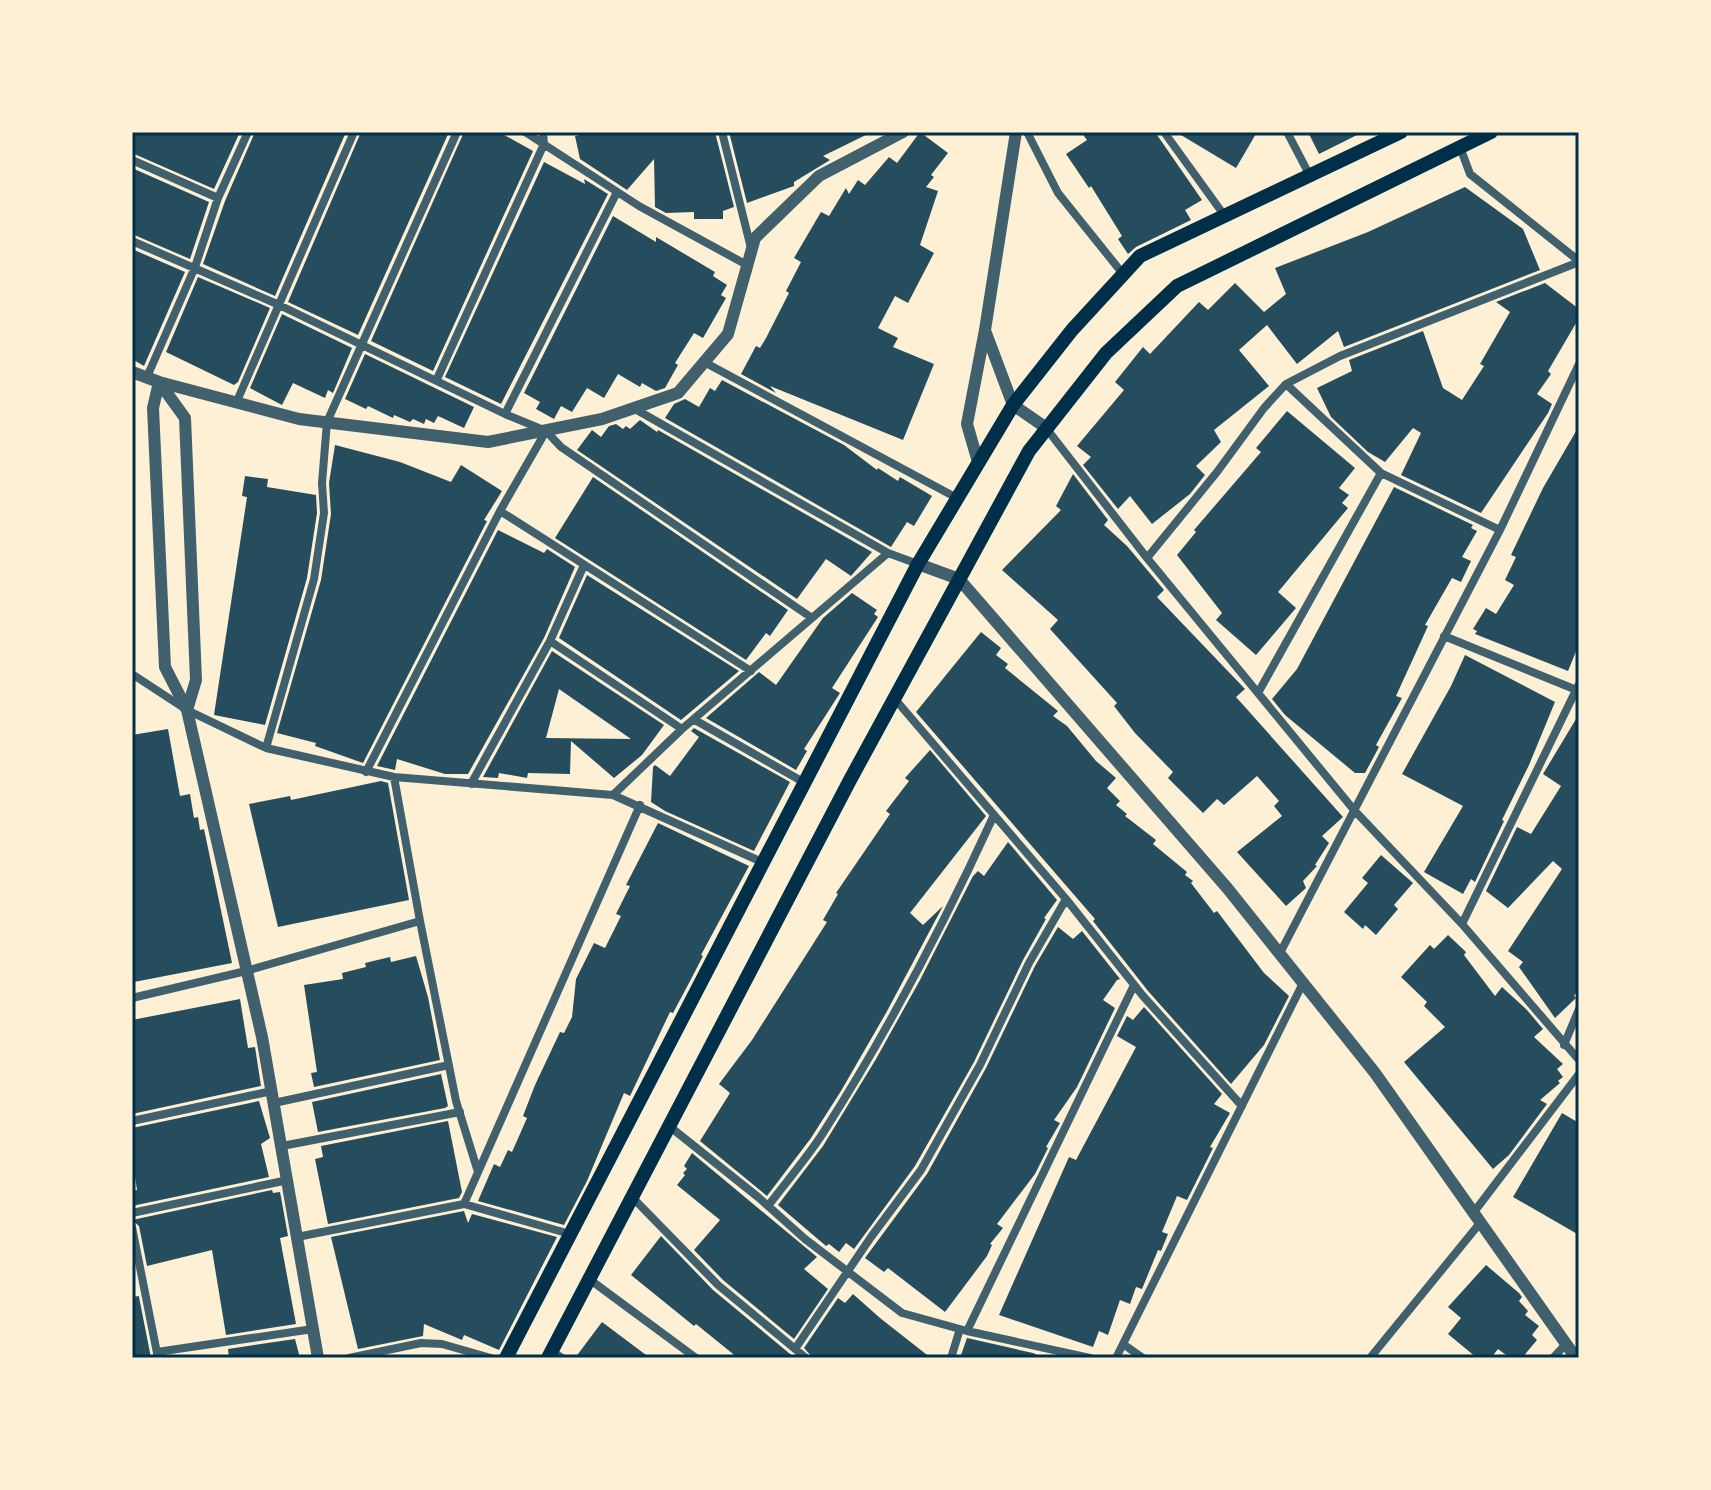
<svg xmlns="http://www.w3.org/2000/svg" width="1711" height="1490" font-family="Signika,sans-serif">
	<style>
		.building { fill: #264d5e; fill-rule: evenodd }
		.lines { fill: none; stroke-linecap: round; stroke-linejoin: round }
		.minor { stroke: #3f606c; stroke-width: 8 }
		.tertiary { stroke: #3f606c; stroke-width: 12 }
		.secondary { stroke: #003049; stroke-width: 14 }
		.neatline { fill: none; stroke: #003049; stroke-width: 3 }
	</style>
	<rect width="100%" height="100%" fill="#fdf0d5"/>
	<path class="building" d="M132,132H240L214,189L132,153Z
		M255,132H346L275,296L203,264L225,201Z
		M361,132H449L358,335L288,302Z
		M464,132H499L533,151L433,371L371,341Z
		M594,132H715L734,207L723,211V219H694V212L666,213L655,207L654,159L627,190L580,159L575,136Z
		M729,132H872L823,156L830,160L794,182V186L747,203Z
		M920,132L948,153L931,175L934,177L926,187L938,191L920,245L934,253L908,303L895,296L878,328L898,338L893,347L934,364L903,440L770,386L776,393L741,374L756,346L760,348L766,338L789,293L786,291L801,262L794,258L821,212L829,216L846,188L849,194L858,180L865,185L889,157L897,163Z
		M1081,132H1155L1202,200L1185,210L1191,220L1136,247L1128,254L1118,239L1122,236L1091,186L1089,188L1066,154L1087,140Z
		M1176,132H1257L1236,168Z
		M1308,132H1363L1319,154Z
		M544,162L585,184L584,179L608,194L501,404L445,377Z
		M132,168L209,202L190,259L132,234Z
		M1465,187L1523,229L1540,270L1344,347L1338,331L1297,364L1267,325L1239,350L1269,386L1214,430L1221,442L1196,466L1205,475L1190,494L1152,524L1130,496L1118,509L1083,465L1091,457L1077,446L1124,390L1115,382L1143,347L1150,354L1199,302L1208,310L1235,283L1264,312L1286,294L1275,268L1368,232Z
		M613,216L656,242V237L715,272L713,276L727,285L721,295L726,298L703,338L694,333L675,363L678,365L665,388L656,391L642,383L640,387L618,374L604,398L587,388L572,412L561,406L554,419L536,409L540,402L524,393Z
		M132,249L185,272L144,366L132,359Z
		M198,277L270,308L238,382L234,385L166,352Z
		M1545,283L1579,309V318L1548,371L1551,374L1537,394L1552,404L1548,413L1481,513L1401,475L1421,433L1413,428L1385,462L1368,452L1331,417L1317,388L1352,371L1349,360L1423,331L1443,388L1462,400L1484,366L1480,364L1510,312L1496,302Z
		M282,314L352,348L333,393L328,390L325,398L293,383L282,405L250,388Z
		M365,354L474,407L464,428L438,416L434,423L426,419L424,424L413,419L410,422L394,415L393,418L368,406L366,409L345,399Z
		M722,380L844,445L877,470L878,468L898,481L900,477L932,496L914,526L907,522L891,547L665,418L674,404L685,399L699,407L710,388L715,391Z
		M1287,411L1355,468L1339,488L1349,495L1342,503L1348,508L1278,592L1296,608L1256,655L1216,620L1222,613L1177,555L1196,532L1194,530L1261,452L1256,448Z
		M640,420L657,432L658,430L872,552L851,576L826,559L797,599L577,450L592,430L601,437L609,426L616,424L623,429L626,426L630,429Z
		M1579,426V644L1568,671L1475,634L1477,631L1473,629L1486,608L1496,614L1514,585L1505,580L1516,557L1511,555L1543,488Z
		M335,445L400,462L451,482L461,465L502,491L484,520L487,521L363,763L315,746L316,743L277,733L321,580L331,514L329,483Z
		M1073,474L1108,520L1104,525L1127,546L1164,590L1157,597L1245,689L1236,697L1343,817L1322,836L1329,843L1315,865L1317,866L1303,881L1306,888L1286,906L1237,852L1282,816L1274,806L1279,801L1257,776L1224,805L1217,799L1203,813L1168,778L1173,772L1135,733L1114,706L1117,703L1050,629L1058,620L1002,570L1061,510L1056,506Z
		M245,476L268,479L267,487L316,495L317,513L307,578L265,725L214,715L247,497L242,496Z
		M593,477L788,610L770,636L766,633L746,660L555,538Z
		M1394,487L1473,525L1471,528L1477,531L1462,557L1471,561L1461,582L1452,578L1425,625L1428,626L1396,696L1402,698L1376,745L1379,747L1365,773H1355L1285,715L1272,699L1297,669Z
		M498,530L544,553L547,549L575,567L544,638L468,774H445L397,759L395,770L377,766Z
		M587,575L739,671L681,720L559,638Z
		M852,593L877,610L874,614L878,617L832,688L840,693L804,749L807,751L796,770L706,718L759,672L776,685L823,618Z
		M981,632L1001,648L996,655L1008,664L1005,668L1058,711L1053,716L1067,726L1096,761L1116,778L1107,788L1120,801L1116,805L1127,814L1125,816L1156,840L1153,844L1187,872L1185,875L1193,881L1191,883L1214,913L1217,911L1264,973L1289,996L1264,1045L1231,1084L1148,991L1093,921L1095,919L916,712Z
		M552,651L664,725L642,755L614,778L571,741L570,774L528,773L527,778L499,773L498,778L483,777ZM559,689L631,739L546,738Z
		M1465,655L1555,702L1529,765L1502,820L1504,821L1475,882L1471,879L1463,894L1424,872L1463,806L1402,774L1451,686Z
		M1579,714V988L1574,996L1576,998L1555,1018L1519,967L1523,962L1508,951L1562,869L1553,861L1508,908L1486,891L1517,827L1531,834L1561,786L1543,774Z
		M694,728L790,782L754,851L665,811L651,802L653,767L655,765L670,776L699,737L691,731Z
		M168,729L180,796L190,794L194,818L198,817L200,830L204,829L232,963L134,982L132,977V735Z
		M930,750L986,816L910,913L923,925L943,906L886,1013L841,1091L811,1138L767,1196L700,1141L730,1093L719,1084L752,1040L827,922L823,920L838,894L836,893L890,814L886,811L909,781L905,778Z
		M381,781L388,783L409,900L278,927L249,804L290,796L291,800Z
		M658,823L749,866L701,955L703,956L689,983L673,1013L670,1012L630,1096L624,1093L587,1181L564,1225L478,1201L494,1164L500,1167L508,1150L512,1152L527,1118L523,1116L535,1085L560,1032L564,1033L572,1017L576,979L594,943L605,948L621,916L616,914L630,886L626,885Z
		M1008,842L1057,900L1044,918L1046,919L1023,960L974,1062L915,1166L854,1249L846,1243L839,1252L829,1244L826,1246L778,1205L823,1146L876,1059L920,980L973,876L978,871L984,876Z
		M1381,855L1413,883L1394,905L1398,909L1376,935L1365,925L1363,929L1344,912L1368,883L1362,878Z
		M1058,927L1073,939L1082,931L1120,979L1117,980L1103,1000L1115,1008L1077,1087L1054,1120L1060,1123L1046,1147L1048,1148L1035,1174L997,1224L1003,1228L990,1244L992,1245L987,1256L945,1312L888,1268L884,1272L865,1258L927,1174L986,1068L1035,966Z
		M1448,935L1466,952L1464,955L1495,996L1502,987L1527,1010L1543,1029L1534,1037L1563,1064L1557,1069L1563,1077L1558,1081L1560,1083L1540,1100L1547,1104L1509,1155L1493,1169L1404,1062L1445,1027L1424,1006L1427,1002L1401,977L1430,945L1434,949Z
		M416,956L428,997L440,1060L314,1087L311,1073L317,1072L304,985L343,979L342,973L366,967L365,963L390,957L391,962Z
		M240,999L248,1048L255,1047L261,1086L132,1114V1020Z
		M1144,1007L1222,1094L1214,1104L1230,1113L1210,1147L1213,1148L1187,1200L1177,1196L1162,1232L1168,1234L1161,1251L1158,1250L1142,1289L1136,1287L1130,1304L1120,1300L1108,1335L1099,1331L1093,1347L999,1315L1069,1157L1076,1160L1136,1047L1117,1036L1127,1016L1133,1020Z
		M441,1074L448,1106L445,1108L318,1132L312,1102Z
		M259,1101L270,1138L261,1144L269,1177L132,1206V1191L137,1190L132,1157V1128Z
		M1562,1113L1579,1123V1235L1513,1197Z
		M448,1121L462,1192L459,1198L328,1224L315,1159L323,1157L321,1146Z
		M692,1153L817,1257L804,1269L828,1289L794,1339L723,1280L694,1250L720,1220L677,1185L685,1175L683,1173L687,1169L684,1166Z
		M272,1190L273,1193L280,1192L281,1197L288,1236L280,1238L296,1324L226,1335L212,1250L147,1266L139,1226L132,1220Z
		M464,1211L468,1223L472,1214L557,1237L499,1350L464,1335L462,1340L424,1324L423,1336L358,1349L331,1237Z
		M661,1236L713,1290L795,1358H738L696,1324L694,1326L631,1275Z
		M1486,1265L1519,1293L1522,1297L1519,1301L1528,1311L1525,1315L1539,1326L1532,1335L1537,1340L1522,1358H1510L1498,1349L1491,1358H1477L1448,1334L1461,1318L1448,1307Z
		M853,1294L880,1318L931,1358H813L804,1348L838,1298L845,1303Z
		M139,1296V1297L151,1358H132V1297Z
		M602,1322L650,1358H575Z
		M967,1338L1033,1353L1044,1358H960Z
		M295,1339L300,1358H229L228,1349Z"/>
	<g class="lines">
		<path class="minor" d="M525,132L639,206L747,265
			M722,132L751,248
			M1027,132L1058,193L1123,274
			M1164,132L1224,215
			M1287,132L1309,174
			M1460,147L1470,174L1579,261
			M132,160L218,198
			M132,241L277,304L505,414L546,431L561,447L812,618
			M704,362L957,498
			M147,377L195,267L218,198L248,132
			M437,379L544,144L543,132
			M1286,384L1381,473L1500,530
			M237,401L354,132
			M635,409L888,553
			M505,414L617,192
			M1046,428L1147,558L1354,810L1462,924L1579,1060
			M500,511L751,671
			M1147,558L1217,472L1264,408L1286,384L1340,356L1579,262
			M1444,636L1579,691
			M550,641L682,729
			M132,674L187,710L266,748L394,777L613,795L762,862
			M1258,693L1381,473
			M894,698L1066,899L1143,996L1242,1106
			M695,720L805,783
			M266,748L314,579L324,513L322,483L327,422L457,132
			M366,772L500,511L546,431
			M394,777L420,921L456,1101L478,1172
			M471,784L550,641L584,565
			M613,795L682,729L888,553L918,564
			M1462,924L1579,684
			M1280,953L1500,530L1579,364
			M132,998L246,971L420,921
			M1564,1045L1579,1009
			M274,1103L449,1065
			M132,1121L272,1091
			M669,1126L758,1197L805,1239L902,1313L967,1331L1090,1358
			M282,1146L460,1112
			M632,1197L718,1285L806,1358
			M464,1204L640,805
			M768,1206C786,1182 807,1158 823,1133C888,1031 944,924 994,815
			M1474,1212L1579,1074
			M132,1213L288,1180
			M132,1227L158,1358
			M297,1237L464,1204L570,1234
			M589,1279L696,1358
			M967,1331L1134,985
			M1123,1344L1143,1358
			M795,1349L871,1237L921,1170L980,1065L1029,963L1066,899
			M552,1351L562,1358
			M157,1352L313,1329
			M349,1358L421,1343L442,1344L491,1358
			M951,1358L960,1329
			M1116,1358L1303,983
			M1370,1358L1480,1223
			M1553,1358L1566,1344"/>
		<path class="tertiary" d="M986,333L1013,405L1045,427
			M132,372L159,382L299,419L488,442L602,419L678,393L728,334L755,238L819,176L903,132
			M159,382L153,408L165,667L187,710L262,1037L318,1358
			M159,382L185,418L196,680L187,710
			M978,462L967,424L985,330L1016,132
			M918,564L959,579L1228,889L1375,1073L1576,1358"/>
		<path class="secondary" d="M506,1358L918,564L1013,405L1072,330L1140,256L1401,132
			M548,1358L850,780L1029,451L1106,353L1177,286L1491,132"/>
	</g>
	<rect width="1711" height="1490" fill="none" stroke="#fdf0d5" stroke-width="268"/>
	<rect x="134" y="134" width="1443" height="1222" class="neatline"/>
</svg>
